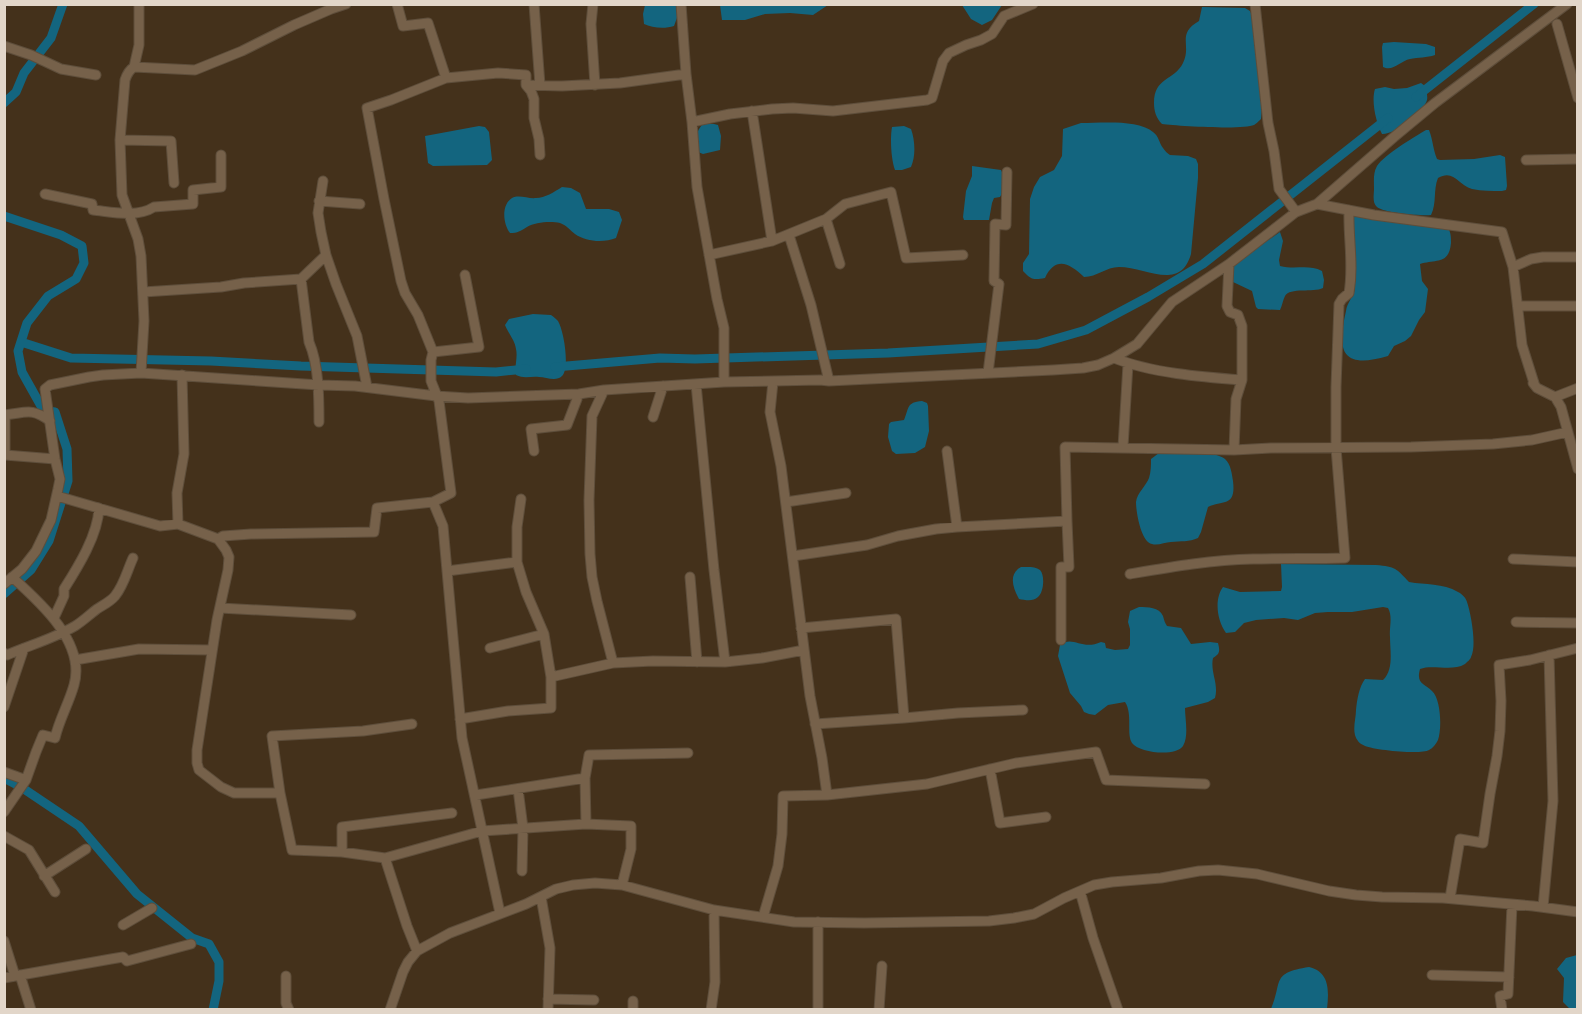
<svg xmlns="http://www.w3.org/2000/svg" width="1582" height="1014" font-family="'Archivo Narrow',sans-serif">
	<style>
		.water { fill: #13657f }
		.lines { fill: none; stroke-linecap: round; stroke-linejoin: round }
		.canal { stroke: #13657f; stroke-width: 9 }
		.minor-casing { stroke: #5e4e3b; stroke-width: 11 }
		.minor { stroke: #76614a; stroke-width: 9 }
	</style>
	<rect width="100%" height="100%" fill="#44311b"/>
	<path class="water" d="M677,4L678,15L674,26C665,29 652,28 644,24L643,14L645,5Z
		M720,5V4L828,5L813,15L790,13L765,14L745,20H722Z
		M962,5H1002L992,20L982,25L971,19Z
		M1202,7L1245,8L1250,11L1254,20L1262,104L1261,119C1260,120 1256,124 1254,125C1244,130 1177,126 1162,124C1156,118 1154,111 1154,103C1154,77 1174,81 1183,63C1192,45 1176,34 1199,21Z
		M1394,42L1426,44L1435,47V55C1427,58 1418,57 1410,59C1400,61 1393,72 1383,67L1382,47L1383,43Z
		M1421,83L1425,86C1426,90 1428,95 1427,100C1424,112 1394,135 1382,134C1376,123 1371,101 1375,89L1385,87L1394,89L1407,88Z
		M1081,123C1100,123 1138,119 1153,132C1159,136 1159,143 1163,148C1165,151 1167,153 1170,155L1188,156L1196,159L1198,164V178L1191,254C1180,292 1146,267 1119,267C1106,267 1097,277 1084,277C1070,264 1056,255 1045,278C1034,280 1031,280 1023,271V263L1029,254L1030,199L1034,187L1040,177L1054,170L1062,156L1063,129Z
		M703,124H714L718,125L721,136L720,150L703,154L698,152C697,140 694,133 703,124Z
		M479,126L485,127L489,132L492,160L487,165L433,166L428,163L425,136Z
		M904,126L911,129C915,140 916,156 911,167L902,170H895C891,159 890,138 892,127Z
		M1426,130H1429C1433,140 1433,150 1437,159L1440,160L1474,159L1500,155L1505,157L1507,186L1506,190L1502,191C1492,191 1482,191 1472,189C1458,185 1454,169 1438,178C1433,190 1437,203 1431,215C1421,216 1384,213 1377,207C1372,203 1374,194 1374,189C1374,181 1373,173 1377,166C1385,154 1413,138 1426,130Z
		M972,166L1001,170C1005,178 1005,189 1000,197L994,198L992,203L989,220H964L963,217L966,191L972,176Z
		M562,187L571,188L580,193L586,209H609L619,212L622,220L616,238C604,243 586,242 575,234C570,230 566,225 560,223C551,221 535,222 527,227C520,231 518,233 510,233C503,224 501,205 512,198C519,194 528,199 536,198C545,198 554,192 562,187Z
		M1354,215L1448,228C1451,233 1451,237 1451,243C1449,265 1436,259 1420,264L1422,281L1428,289L1425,312L1419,320L1411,336L1405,341L1394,346L1388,356C1343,369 1336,353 1346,311C1347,303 1353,297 1355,289C1355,285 1355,280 1355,275C1355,255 1352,235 1354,215Z
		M1280,232L1283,241L1279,260L1280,266C1295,270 1309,264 1322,271L1324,280L1323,288C1313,293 1290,287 1285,296C1283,300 1282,306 1280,310L1258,309L1256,307L1252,291L1233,282C1230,275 1232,270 1235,263Z
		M533,314L551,315C554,317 556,319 558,321C564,331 570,368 562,376C556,382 546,377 539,377C531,376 524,379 516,375C514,367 518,358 516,349C515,340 508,333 505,325L509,319Z
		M922,401L927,403L928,406L929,431L925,447L915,453L896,454L892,451L888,437L889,424L891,422L904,420C909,409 906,402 922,401Z
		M1159,453C1173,453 1215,450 1225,459C1231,464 1232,475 1233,481C1236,507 1224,500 1208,507L1201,532L1198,538C1189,542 1181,541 1171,542C1165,542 1158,546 1152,544C1141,542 1136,512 1136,502C1137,493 1146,486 1149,478C1151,472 1151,465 1151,459Z
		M1281,564L1376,565C1396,567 1396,568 1409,582C1425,585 1443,583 1458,592C1462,594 1466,598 1467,602C1471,614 1477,646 1471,657C1471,659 1466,663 1465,664C1452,672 1433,664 1420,669C1416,684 1424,683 1432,691C1441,699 1442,729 1438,740C1436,744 1433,748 1429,750C1421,755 1375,750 1365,746C1363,745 1359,743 1358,741C1351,732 1356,720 1356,710C1357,700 1359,687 1365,679L1383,680C1394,670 1390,651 1390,637C1389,627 1393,617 1388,608L1383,607L1352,612H1328L1315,613L1298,620L1284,618L1256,620L1244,623L1235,632L1226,633C1217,621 1214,599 1223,587L1240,592L1281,591L1282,587Z
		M1021,567C1027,567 1035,566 1040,570C1045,575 1044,592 1038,597C1033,602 1025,600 1019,599C1013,588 1008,574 1021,567Z
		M1139,607C1148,607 1159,607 1163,616C1164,620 1165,623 1167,626L1181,628L1191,644L1210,642L1218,643C1220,651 1220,654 1213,658C1210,672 1219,684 1215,698L1208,702L1185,708C1185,719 1189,736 1183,746C1176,757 1139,753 1132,743C1126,734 1133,714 1125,702L1108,705L1095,715L1089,714L1084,712L1081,706L1070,693L1058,656L1060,645C1073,635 1082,651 1101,642L1105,643L1106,648L1115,650L1128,649L1130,645V629L1128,622L1130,611Z
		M1577,955V1009H1570L1563,1002L1564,978L1557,969L1566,958Z
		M1309,967C1330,972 1329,991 1327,1009H1271C1283,982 1270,973 1309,967Z"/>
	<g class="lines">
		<path class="canal" d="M1416,97L1534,4
			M4,103L16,92L24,73L51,38L63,4
			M4,216L61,235L82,246L84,263L76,279L48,296L27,323L18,351L22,372L41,406L48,411L55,412L67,449L68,481L49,541L31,570L4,594
			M21,342L71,358L211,361L301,366L496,372L526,369
			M555,367L660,358L695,359L888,353L1038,344L1086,330L1148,297L1203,264L1388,118
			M4,778L21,787L79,826L137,894L192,938L209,944L219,962V981L213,1010"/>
		<g class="minor-casing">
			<path id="minor" d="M397,4L403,26L428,23L446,78L498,73L526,75V85L562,86L620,83L686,74
				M534,4L540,85
				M593,4L591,24L595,85
				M681,4L686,74L692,122L697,187L717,299L724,328V382
				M1255,4L1268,123L1274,151L1279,189L1296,212
				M1557,24L1578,98
				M4,46L31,55L61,69L96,75
				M134,67L139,45V4
				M526,85L531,91L534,99V118L539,139L540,155
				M752,111L772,241
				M692,122L730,114L772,109L793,108L833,111L927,100L932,98L943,61L949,53L966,45L981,40L992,34L1004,16L1033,4
				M120,140L171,141L174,183
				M1526,160L1578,159
				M323,181L318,213L321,232L326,255L336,284L357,336L367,387
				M45,194L92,204L93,210C112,212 137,218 154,207L193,204V190L221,187V155
				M319,201L360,204
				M1317,204L1374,215L1502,232L1513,267L1522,345L1534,383
				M826,219L840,264
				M789,235L811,305L829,381
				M709,255L772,241L826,219L845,204L891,192L906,258L963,255
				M1229,264L1227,306L1230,312L1238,315L1242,326V380L1236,399L1234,450
				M1513,267L1531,259L1543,257H1578
				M301,279L309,342C319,365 319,398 319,422
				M143,292L221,287L244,283L301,279L326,255
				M1518,306H1578
				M433,352L418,315L405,293L401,281L384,199L367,108L391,100L446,78
				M1114,358C1151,373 1202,377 1242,380
				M141,373L144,321L141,256L138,239L122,195L120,140L125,80C127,74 129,70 134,67L195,70L242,51L294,25L331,9L346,4
				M988,373L999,284L994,281L995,224L1006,225L1007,172
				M1533,383L1537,388L1555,397L1561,407L1578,469
				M696,384L714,570L725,662
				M604,390L592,416L589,500L590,554L592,577L597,601L613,663
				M1555,397L1578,388
				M4,415C26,413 31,407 50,421
				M5,415V455L55,459
				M653,417L663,386
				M1123,447L1128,364
				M534,451L531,429L567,425L579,394
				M57,496L160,526L178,524L218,539L223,536L251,534L374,532L377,508L433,502L451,493L439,401L431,381V360L433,352L479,347L465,275
				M521,499L517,527V562L526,592L544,634L551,677
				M433,502L443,526L462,738L500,913
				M786,502L846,493
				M178,524L177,493L184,454L182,375
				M957,527L1067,521L1065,447L1234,450L1271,448L1411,447L1493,444L1532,440L1568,432
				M218,539L226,550L229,557L228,570L217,620L197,750V763L199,770L221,787L234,793H280L292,850L342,852L385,858L407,926L417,951
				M793,556L867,545L898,536L936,529L957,527L947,451
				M1513,559L1578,562
				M447,571L517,562
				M1130,574C1171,567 1211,560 1253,559C1284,558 1314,559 1345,558L1336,448V387L1339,304L1342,299L1349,293C1354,265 1348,238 1349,210
				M690,577L697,662
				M4,584L22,569L36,551L51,520L58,489L60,479L55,459L45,389L50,385L89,377L103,375L141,373L319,385L355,386L436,396L468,398L579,394L604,390L724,382L820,380L829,381L1053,370L1083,368L1098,365L1114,358L1137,344L1172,302L1229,264L1296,212L1317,204L1394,137L1435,103L1567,4
				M220,608L351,615
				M54,618L64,596V589C78,567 98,535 99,508
				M1516,622L1578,623
				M801,628L896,619L904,718L815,724
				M1061,640V567H1069L1067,521
				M490,648L544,634
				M4,653L7,655C30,645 53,639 75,626C83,621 89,615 97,609C103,605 110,602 115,596C124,585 127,571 133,558
				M75,660L139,649L212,650
				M4,707L24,648
				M904,718L958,713L1023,710
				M460,719L508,711L551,708V677L613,663L653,661L725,662L762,658L804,650
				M990,769L1000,823L1046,817
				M4,772L26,780
				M518,789L523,828L522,871
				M280,793L272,736L363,731L412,724
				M476,795L585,778
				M827,795L927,784L1016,763L1096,752L1106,780L1205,784
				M4,812L26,780L36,752L43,735L55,738C59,720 69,703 74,685C86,643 41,603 12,577
				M586,824L585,778L589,755L688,753
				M4,836L29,850L55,892
				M342,852V827L452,813
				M385,858L482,831L586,824L631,826V849L622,885
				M44,876L86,849
				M1080,891L1093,938L1118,1010
				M541,897L550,948L548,1010
				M1450,898L1460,839L1483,843L1490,794L1497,756L1500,731L1501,701L1499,665L1530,660L1578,648
				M1543,907L1553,801L1549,655
				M763,917L778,866L782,834L783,796L827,795L822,758L810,696L781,466L770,412L773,382
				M818,922V1010
				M123,925L152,908
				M4,941L15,976
				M20,975L31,1010
				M1432,975L1509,977
				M286,976V1003L289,1010
				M4,978L111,959L123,957L127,961L191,944
				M548,999L594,1000
				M633,1001V1010
				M390,1010L403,972L408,962L417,951L450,933L526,904L556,889L573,885L595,883L622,885L714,910L794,922L864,923L989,921L1014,918L1034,914L1064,898L1094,885L1112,882L1161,878L1199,871L1218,870L1257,874L1329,891L1356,895L1382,897L1443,898L1533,906L1578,912
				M711,1010L715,982L714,910
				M879,1010L882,966
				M1502,1010L1500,996L1508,994L1512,905"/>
		</g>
		<use href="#minor" class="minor"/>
	</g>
	<rect width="1582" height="1014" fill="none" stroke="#e2d6c9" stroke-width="12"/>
</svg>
